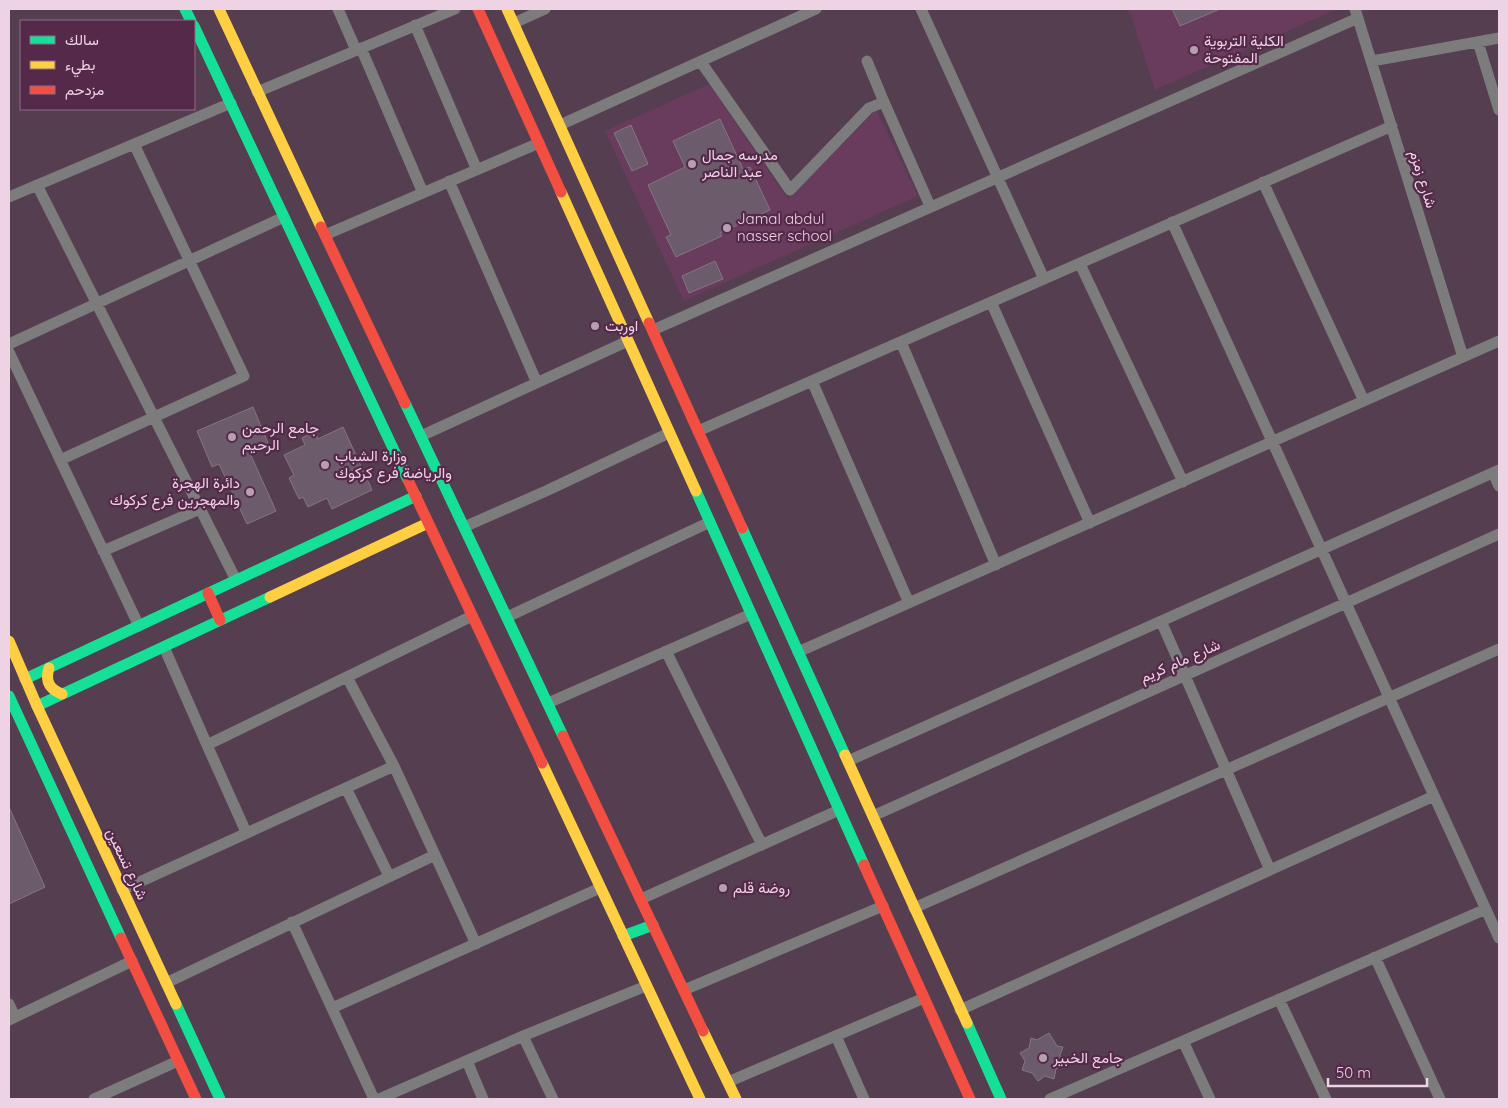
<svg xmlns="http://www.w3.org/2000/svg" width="1508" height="1108" font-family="Quicksand,Vazirmatn,sans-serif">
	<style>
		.built { fill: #693b5d }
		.building { fill: #6c5b6b; stroke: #867485 }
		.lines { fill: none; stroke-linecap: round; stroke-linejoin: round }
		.street { stroke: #7c7c7d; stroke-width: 11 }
		.fast { stroke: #16e098; stroke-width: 11 }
		.slow { stroke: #ffcf43; stroke-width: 11 }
		.jam { stroke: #f24e42; stroke-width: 11 }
		.poi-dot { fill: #b89fb0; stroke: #542949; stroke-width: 2 }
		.labels { text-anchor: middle; stroke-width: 4.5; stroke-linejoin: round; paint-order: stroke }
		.poi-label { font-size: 15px; fill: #eed3e5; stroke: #542949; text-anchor: start }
		.street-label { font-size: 15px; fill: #eed3e5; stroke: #542949 }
	</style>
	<rect width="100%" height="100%" fill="#553e4f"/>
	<path class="built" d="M1129,9H1335V10L1155,90Z
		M709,84L788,199L876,109L918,196L684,301L605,131Z"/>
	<path class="building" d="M1172,9H1220L1180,26Z
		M720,119L743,169L750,167L770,210L720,233L722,236L676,257L666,237L671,235L648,185L685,167L673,141Z
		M631,125L648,164L632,171L614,133Z
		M715,261L723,279L689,293L682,276Z
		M253,407L268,443L249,451L276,511L247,524L219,464L212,467L197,431Z
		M343,427L372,490L332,509L327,498L308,507L303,497L299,499L289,478L294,475L284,455L305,445L302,438L315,431L318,439Z
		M9,807L45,887L9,904Z
		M1049,1033L1057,1046L1063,1047L1060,1055L1065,1064L1056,1069L1054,1079L1045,1076L1038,1081L1032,1073L1022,1070L1025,1061L1020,1053L1029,1048L1031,1038L1037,1040Z"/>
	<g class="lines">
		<path class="street" d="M338,9L356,50
			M921,9L1044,279
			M1355,9L1463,357
			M514,23L545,9
			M415,25L477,170
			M1478,42L1499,110
			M361,48L423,193
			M867,61L884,102L930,206
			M1372,61L1499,38
			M701,62L790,190L869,108L884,102
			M257,92L455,9
			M560,125L816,9
			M449,181L537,383
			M1263,182L1364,401
			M37,185L236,580
			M9,197L231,103
			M1172,222L1499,938
			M325,235L539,143
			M1080,264L1183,482
			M991,302L1090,523
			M653,330L1358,18
			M901,342L996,565
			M9,344L284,217
			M9,352L139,626
			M812,381L909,603
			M698,431L1392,126
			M421,436L628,341
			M60,460L244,376L134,144
			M1493,473L1499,486
			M464,527L546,491L669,433
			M103,551L200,509
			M507,617L710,522
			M1161,621L1270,870
			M164,647L207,745
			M666,651L762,845
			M798,652L1499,341
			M347,677L394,766L476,944
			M548,703L751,614
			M848,761L1499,470
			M346,788L389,876
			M873,816L1499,534
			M246,832L207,745L472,616
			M122,890L394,766
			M641,899L839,810
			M914,908L1499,649
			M292,922L374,1099
			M1375,957L1440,1099
			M166,983L435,855
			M684,990L883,906
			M1279,999L1326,1099
			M9,1004L15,1017
			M332,1008L600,888
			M960,1010L1434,796
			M9,1020L132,961
			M523,1036L553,1099
			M836,1036L864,1099
			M1183,1041L1210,1099
			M467,1061L483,1099
			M728,1082L924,998
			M94,1099L178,1061
			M379,1099L523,1036L646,986
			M1050,1099L1486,909"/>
		<path class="fast" d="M185,9L191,21
			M194,26L408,480
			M405,403L563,736
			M696,491L864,865
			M742,528L845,755
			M25,679L416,496
			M9,696L121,938
			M37,706L270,597
			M623,936L653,925
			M176,1004L220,1099
			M967,1023L1001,1099"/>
		<path class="slow" d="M219,9L321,227
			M507,9L649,323
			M561,192L696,491
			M270,597L428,523
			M9,641L37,706L176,1004
			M49,668C45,681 49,689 62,694
			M845,755L967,1023
			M542,763L700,1099
			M703,1031L736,1099"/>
		<path class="jam" d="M478,9L561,192
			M321,227L405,403
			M649,323L742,528
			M408,480L542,763
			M208,593L220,620
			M563,736L703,1031
			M864,865L970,1099
			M121,938L196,1099"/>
	</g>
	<g class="poi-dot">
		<circle cx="1194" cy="50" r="5"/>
		<circle cx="692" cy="164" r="5"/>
		<circle cx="727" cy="228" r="5"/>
		<circle cx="595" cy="326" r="5"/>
		<circle cx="232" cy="437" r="5"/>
		<circle cx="325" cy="465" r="5"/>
		<circle cx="250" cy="492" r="5"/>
		<circle cx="723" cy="888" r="5"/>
		<circle cx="1043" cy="1058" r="5"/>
	</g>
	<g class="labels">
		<g class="poi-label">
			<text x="1204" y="46">الكلية التربوية<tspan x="1204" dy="17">المفتوحة</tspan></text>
			<text x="702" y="160">مدرسه جمال<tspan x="702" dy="17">عبد الناصر</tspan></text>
			<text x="737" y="224">Jamal abdul<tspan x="737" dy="17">nasser school</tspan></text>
			<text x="605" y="331">اوربت</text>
			<text x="242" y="433">جامع الرحمن<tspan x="242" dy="17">الرحيم</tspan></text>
			<text x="335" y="461">وزارة الشباب<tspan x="335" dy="17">والرياضة فرع كركوك</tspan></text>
			<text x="240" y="488" text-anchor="end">دائرة الهجرة<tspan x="240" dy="17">والمهجرين فرع كركوك</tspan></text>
			<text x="733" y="893">روضة قلم</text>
			<text x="1053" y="1063">جامع الخبير</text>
		</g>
		<g class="street-label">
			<text transform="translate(1423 179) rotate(73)" y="5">شارع زمزم</text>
			<text transform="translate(1180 661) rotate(-24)" y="5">شارع مام كريم</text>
			<text transform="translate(127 864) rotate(65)" y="5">شارع تسعين</text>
		</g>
	</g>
	<rect width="1508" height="1108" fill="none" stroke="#eed3e5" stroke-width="20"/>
	<rect x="20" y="20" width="175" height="90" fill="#542949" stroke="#926d87"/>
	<rect x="30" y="36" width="25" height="8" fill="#16e098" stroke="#926d87"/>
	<text x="65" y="45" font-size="15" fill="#eed3e5">سالك</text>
	<rect x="30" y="61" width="25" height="8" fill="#ffcf43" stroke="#926d87"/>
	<text x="65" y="70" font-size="15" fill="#eed3e5">بطيء</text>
	<rect x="30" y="86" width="25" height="8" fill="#f24e42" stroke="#926d87"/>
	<text x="65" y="95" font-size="15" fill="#eed3e5">مزدحم</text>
	<path d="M1328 1078v8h99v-8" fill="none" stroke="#eed3e5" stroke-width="2.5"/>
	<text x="1336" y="1078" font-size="15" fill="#eed3e5" stroke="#542949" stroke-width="4" paint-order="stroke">50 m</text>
</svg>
